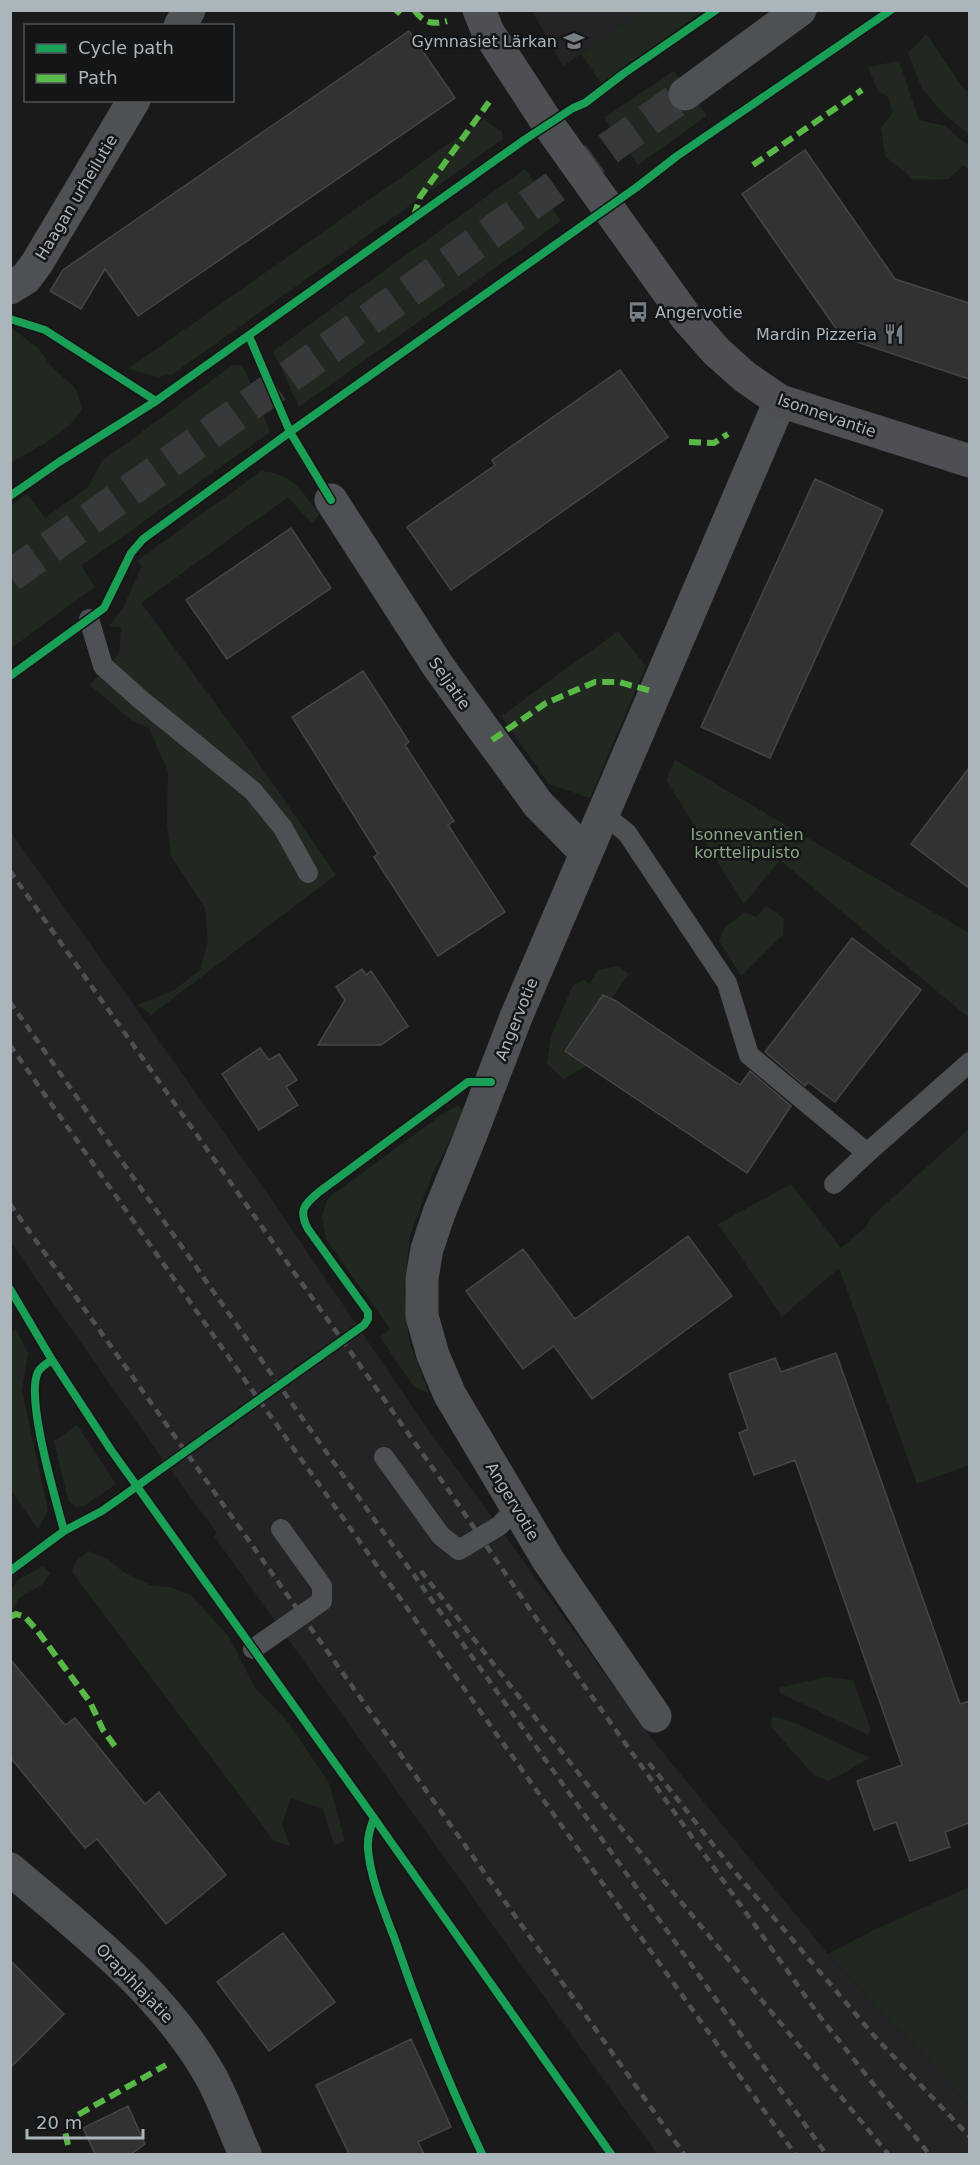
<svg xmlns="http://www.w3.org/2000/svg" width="980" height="2165" font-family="'DejaVu Sans',sans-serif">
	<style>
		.built { fill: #242427 }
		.green { fill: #212820 }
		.building { fill: #323233; stroke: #434547; stroke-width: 1.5 }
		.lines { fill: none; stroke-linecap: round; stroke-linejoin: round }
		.street-tunnel { stroke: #37393b; stroke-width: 33; stroke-dasharray: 33 16; stroke-linecap: butt }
		.lane { stroke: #4e5154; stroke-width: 20 }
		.street { stroke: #4e5154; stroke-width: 33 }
		.secondary { stroke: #4d4f52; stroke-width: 33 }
		.tram { stroke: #4e5153; stroke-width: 1.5 }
		.rail { stroke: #4e5153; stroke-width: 4.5; stroke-dasharray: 8 6; stroke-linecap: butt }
		.quiet { stroke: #58b947; stroke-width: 6; stroke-dasharray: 12 6; stroke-linecap: butt }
		.cycleway-casing { stroke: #141517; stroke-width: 11 }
		.cycleway { stroke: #1a9f57; stroke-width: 8 }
		.labels { text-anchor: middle; stroke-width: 5; stroke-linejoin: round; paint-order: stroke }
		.poi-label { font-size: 16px; fill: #abb5bc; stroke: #141517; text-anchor: end }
		.street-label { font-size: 16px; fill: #abb5bc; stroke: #141517 }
		.park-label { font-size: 16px; fill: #8aa881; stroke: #141517 }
	</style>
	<rect width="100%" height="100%" fill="#1a1a1b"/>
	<path class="built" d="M532,11H643L563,66Z
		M10,831L272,1200L420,1418L652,1739L828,1954L969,2104V2154H657L214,1536L217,1533L166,1464L11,1243Z"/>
	<path class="green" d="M643,10L703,11L602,84L581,54Z
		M926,34L964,89L969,93V134L944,114L922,89L908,53Z
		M899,61L919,120L945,126L969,146V170L963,165L949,179L914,180L885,156L881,127L892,114L889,98L878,91L868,67Z
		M674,71L707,116L638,165L604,118Z
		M484,119L502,132L503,139L173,374L158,377L128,369Z
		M525,169L561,221L299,407L273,351Z
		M10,327L38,348L50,365L76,389L82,409C65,437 37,446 11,463Z
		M233,365L241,366L246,372L270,432L81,566L95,587L11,648V506L27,494L45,518L88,487L102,461Z
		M261,471C292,473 302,491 319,514L312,524L288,497L141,603L249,749L336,875L151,1015L138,1005L174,990L200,970L208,941L205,908L171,856L167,824L168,772L149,728L132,721L90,685L119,654L121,627L109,626L123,608L142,566L137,561Z
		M618,631L646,666L590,798L549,784L501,716Z
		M675,760L969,933V1018L780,860L744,904L666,780Z
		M766,906L784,918L783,935L741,976L719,941L724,928L745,912L756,917Z
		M618,966L629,974L611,999L604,994L565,1051L586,1066L563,1079L547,1064L551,1036L573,985L584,980L590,983L598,970Z
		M458,1105L464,1113L432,1175L410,1236L404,1290L409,1341L429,1393L414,1387L380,1337L390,1329L326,1239L322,1216L328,1198L444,1113Z
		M969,1129V1465L917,1484L839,1268L782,1317L718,1224L791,1184L841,1248L867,1226L871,1217Z
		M16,1329L28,1353L22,1391L48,1510L38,1529L11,1491L10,1333Z
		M77,1425L116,1484L84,1506L75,1507L68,1500L54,1441Z
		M89,1551L108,1559L123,1572L150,1585L169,1587L191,1595L229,1637L255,1688L288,1722L329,1783L345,1841L334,1845L323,1809L291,1798L282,1824L290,1846L274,1841L72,1572L76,1561Z
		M43,1566L50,1573L43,1584L19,1598L11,1615V1589L18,1580Z
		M825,1677L853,1680L871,1730L868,1735L780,1693L779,1688Z
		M773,1716L795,1723L870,1758L829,1781L814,1775L770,1726Z
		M969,1887V2104L828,1954L874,1930Z"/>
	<path class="building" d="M409,31L455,98L138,316L105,269L81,309L50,291L63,270Z
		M805,150L895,279L969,303V379L842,337L742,194Z
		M620,370L668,437L451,590L407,527L495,465L492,460Z
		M815,479L883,510L770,758L701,727Z
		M291,528L331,588L227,659L186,600Z
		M363,671L409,742L405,745L454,821L448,825L505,912L438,956L374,857L378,854L292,717Z
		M969,768V888L911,844Z
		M852,938L921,990L835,1102L808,1082L805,1086L765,1052Z
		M362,969L366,975L371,971L408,1026L381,1045H318L345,1000L336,987Z
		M603,995L616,1001L740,1085L750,1071L791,1106L747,1173L565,1051Z
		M260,1048L269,1060L279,1054L297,1080L286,1087L298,1105L259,1130L222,1074Z
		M688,1236L732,1296L592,1399L554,1346L523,1369L466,1291L523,1249L575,1319Z
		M836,1353L960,1704L969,1701V1823L945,1832L950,1847L910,1861L896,1822L874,1830L857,1781L902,1765L795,1460L754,1475L739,1433L748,1429L729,1374L775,1358L781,1372Z
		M10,1659L65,1725L75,1718L145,1804L159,1792L226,1875L166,1924L97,1839L85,1848L10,1757Z
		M283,1933L335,2002L269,2051L217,1982Z
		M10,1960L64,2014L10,2068Z
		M411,2039L451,2127L418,2142L424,2154H349L316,2085Z
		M128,2106L145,2144L131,2154H95L83,2128Z"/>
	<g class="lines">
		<path class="street-tunnel" d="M10,576L685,94"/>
		<path class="lane" d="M89,619L103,666L140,699L253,791L283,828L308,873
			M603,814L627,833L727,983L749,1055L867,1153L970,1062
			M834,1184L867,1153
			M384,1457L441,1536L459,1550L499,1526L517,1508
			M253,1649L322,1601V1586L281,1529"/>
		<path class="street" d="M180,26L189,10
			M685,94L800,10
			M10,288L26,278L37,263L134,100
			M331,500L438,666L482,727L538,804L586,853
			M655,1716L548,1560L450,1395L433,1355L422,1316V1278L427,1249L439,1213L470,1137L516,1017L780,401
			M10,1869C83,1931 162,1991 210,2075C224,2100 233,2128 245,2154"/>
		<path class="secondary" d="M479,10L488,32L548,124L686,317L717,352L745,377L780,401L970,461"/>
		<path class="tram" d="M682,83L784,10
			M693,99L819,10"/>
		<path class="rail" d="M10,871L449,1491L531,1611L821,2018L929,2154
			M10,1002L305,1422L826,2154
			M10,1045L230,1359L795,2154
			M10,1204L684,2154
			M421,1571L636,1847L888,2154
			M649,1763L730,1866L876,2038L970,2137"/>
		<path class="quiet" d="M414,10C424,23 432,25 447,21
			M396,14L400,10
			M753,165L862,90
			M414,216L420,197L489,102
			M689,442L714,443L728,434
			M492,740L546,703L595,682H619L655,692
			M10,1617L16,1614L25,1617L36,1629L90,1702L103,1730L117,1749
			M68,2145L65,2131L74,2117L166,2065"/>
		<g class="cycleway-casing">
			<path id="cycleway" d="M10,319L45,330L156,401
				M249,336L290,432L331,500
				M10,496L59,462L156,401L524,140L573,108L585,103L623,74L716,10
				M10,676L104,608L131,553L143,539L290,432L637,187L677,156L891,10
				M10,1289L52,1360L111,1450L374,1818L611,2154
				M52,1360C47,1363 41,1367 38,1372C25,1398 56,1500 64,1531
				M10,1571L64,1531L102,1511L364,1325L368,1319V1312L308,1229C298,1210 304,1205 319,1192L468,1082H491
				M374,1818C370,1828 367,1838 368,1849C370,1877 384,1911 394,1937C419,2011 449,2084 482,2154"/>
		</g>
		<use href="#cycleway" class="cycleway"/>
	</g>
	<defs>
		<g id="school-bare" transform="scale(1.62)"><path d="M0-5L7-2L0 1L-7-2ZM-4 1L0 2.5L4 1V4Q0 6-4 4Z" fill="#787f84" stroke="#141517" stroke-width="2.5" paint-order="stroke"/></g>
		<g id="bus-bare" transform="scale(1.62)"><path d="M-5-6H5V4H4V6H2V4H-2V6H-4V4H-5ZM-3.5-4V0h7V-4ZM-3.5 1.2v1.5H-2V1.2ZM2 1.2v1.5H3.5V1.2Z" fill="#787f84" stroke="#141517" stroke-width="2.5" paint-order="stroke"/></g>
		<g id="restaurant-bare" transform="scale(1.62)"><path d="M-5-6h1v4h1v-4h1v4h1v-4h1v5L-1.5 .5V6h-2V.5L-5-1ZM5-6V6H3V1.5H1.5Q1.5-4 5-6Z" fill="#787f84" stroke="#141517" stroke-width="2.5" paint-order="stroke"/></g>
	</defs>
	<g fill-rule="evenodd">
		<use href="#school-bare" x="574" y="41"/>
		<use href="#bus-bare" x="638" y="312"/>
		<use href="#restaurant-bare" x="894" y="334"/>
	</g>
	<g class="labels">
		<g class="poi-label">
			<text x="557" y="47">Gymnasiet Lärkan</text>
			<text x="655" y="318" text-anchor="start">Angervotie</text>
			<text x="877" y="340">Mardin Pizzeria</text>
		</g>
		<g class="street-label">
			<text transform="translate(76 197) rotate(-59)" y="6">Haagan urheilutie</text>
			<text transform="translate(827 415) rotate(19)" y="6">Isonnevantie</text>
			<text transform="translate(450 683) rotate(55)" y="6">Seljatie</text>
			<text transform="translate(516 1019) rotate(-68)" y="6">Angervotie</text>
			<text transform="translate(513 1501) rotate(59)" y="6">Angervotie</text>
			<text transform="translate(135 1983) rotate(46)" y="6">Orapihlajatie</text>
		</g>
		<g class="park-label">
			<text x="747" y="840">Isonnevantien<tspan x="747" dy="18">korttelipuisto</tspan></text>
		</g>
	</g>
	<rect width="980" height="2165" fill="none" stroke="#abb5bc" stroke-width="24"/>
	<rect x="24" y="24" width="210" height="78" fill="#141517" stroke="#505559" stroke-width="1.5"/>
	<rect x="36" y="44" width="30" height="9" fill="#1a9f57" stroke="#505559" stroke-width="1.5"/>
	<text x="78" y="54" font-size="18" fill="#abb5bc">Cycle path</text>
	<rect x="36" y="74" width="30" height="9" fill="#58b947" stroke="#505559" stroke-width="1.5"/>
	<text x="78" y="84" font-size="18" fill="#abb5bc">Path</text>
	<path d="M27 2129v9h116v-9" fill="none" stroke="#abb5bc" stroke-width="3"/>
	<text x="36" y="2129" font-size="18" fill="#abb5bc" stroke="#141517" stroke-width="4.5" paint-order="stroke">20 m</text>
</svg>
